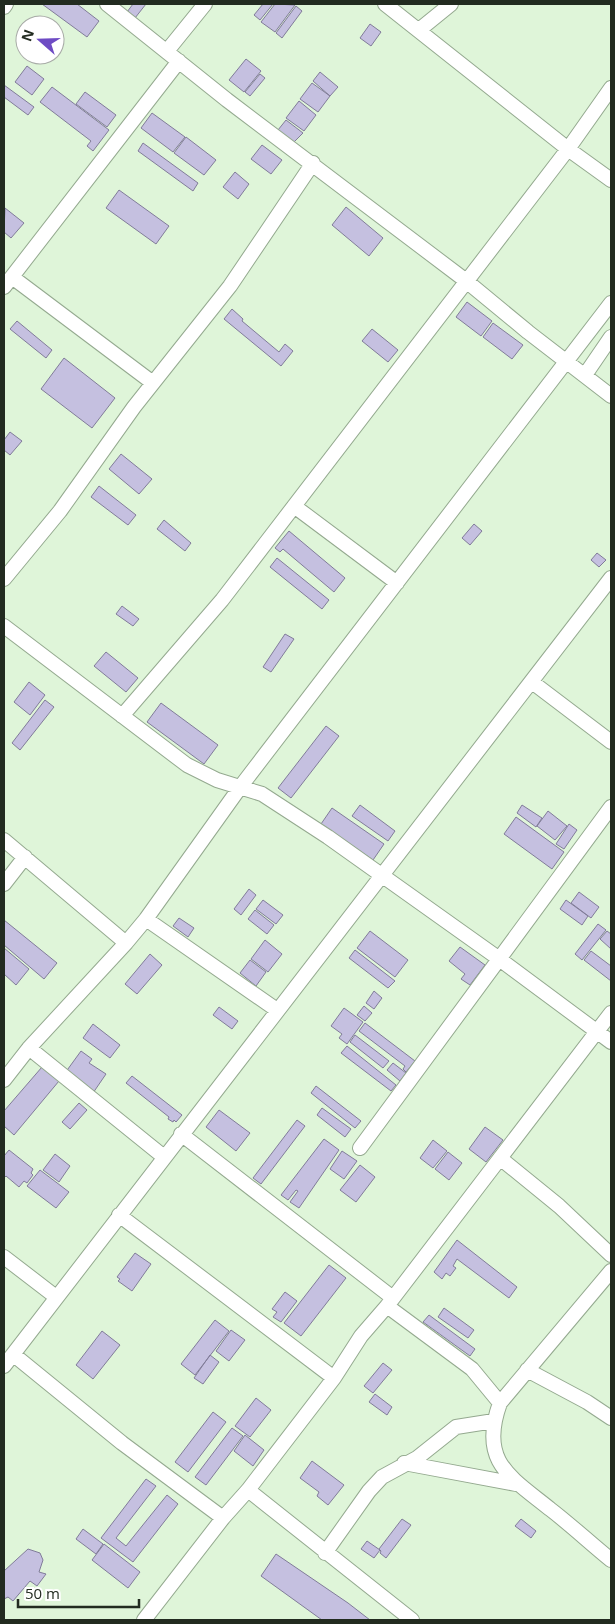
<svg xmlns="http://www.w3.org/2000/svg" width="615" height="1624" font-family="'Open Sans',sans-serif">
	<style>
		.building { fill: #c5c0e0; stroke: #817c99 }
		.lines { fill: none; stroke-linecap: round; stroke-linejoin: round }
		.street-casing { stroke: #94a98f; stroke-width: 16 }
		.street { stroke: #fff; stroke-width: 14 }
	</style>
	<rect width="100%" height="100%" fill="#dff5d9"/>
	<path class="building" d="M42,4H77L99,21L87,37Z
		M133,4H146L135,18L127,12Z
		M263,4H273L260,20L254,15Z
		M275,4L295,5L275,32L261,22Z
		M296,6L302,11L282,38L276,33Z
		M370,24L381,32L371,46L360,38Z
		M246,59L261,71L244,92L229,80Z
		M27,66L44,79L32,95L15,82Z
		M320,72L338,87L330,96L313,81Z
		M260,74L265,78L250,96L245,92Z
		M312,83L330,96L318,112L300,99Z
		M4,85L34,107L28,115L4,97Z
		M52,87L109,130L93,151L87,146L91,141L40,102Z
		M85,92L116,115L107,127L76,104Z
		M299,101L316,115L304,131L286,118Z
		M152,113L185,137L173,152L141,128Z
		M286,120L303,133L292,144L278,130Z
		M186,137L216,160L204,175L174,153Z
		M143,143L198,183L193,191L138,151Z
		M262,145L282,160L271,174L251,159Z
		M235,172L249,184L238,199L223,187Z
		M119,190L169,226L156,244L106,208Z
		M346,207L383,238L369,256L332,225Z
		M5,208L24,223L11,238L4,232Z
		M467,302L492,321L481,336L456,317Z
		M232,309L243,319L242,321L279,352L285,344L293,351L281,366L224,319Z
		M17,321L52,350L46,358L10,329Z
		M493,323L523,345L512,359L483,337Z
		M372,329L398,350L388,362L362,341Z
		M64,358L115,398L92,428L41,389Z
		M10,432L22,441L10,455L4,450V440Z
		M121,454L152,479L139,494L109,469Z
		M99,486L136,515L128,525L91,497Z
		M164,520L191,543L185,551L157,529Z
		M474,524L482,531L470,545L462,538Z
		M289,531L345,578L334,592L283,549L280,552L275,548Z
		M597,553L606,560L599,567L591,560Z
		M277,558L329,600L322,609L270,567Z
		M122,606L139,619L133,626L116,614Z
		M285,634L294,639L271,672L263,667Z
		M106,652L138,678L126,692L94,666Z
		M29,682L45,695L30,715L14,702Z
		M45,700L54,707L20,750L12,743Z
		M161,703L218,745L204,764L147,722Z
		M326,726L339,736L291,798L278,788Z
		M360,805L395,831L388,841L352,816Z
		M522,805L542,818L536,827L517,813Z
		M332,808L384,844L373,860L321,824Z
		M548,811L567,826L555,840L537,826Z
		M516,817L564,852L552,869L504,834Z
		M569,824L577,830L564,849L556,844Z
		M249,889L256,895L241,915L234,909Z
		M579,892L599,907L591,918L571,903Z
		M263,900L283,915L276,924L256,909Z
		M566,900L588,916L582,925L560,909Z
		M255,910L274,925L267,934L248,919Z
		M179,918L194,928L188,937L173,926Z
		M4,920L57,963L44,979L4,945Z
		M598,924L606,930L582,960L575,954Z
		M370,931L408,960L395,977L357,948Z
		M607,931L611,934V949L600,939Z
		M265,940L282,954L268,972L251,959Z
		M460,947L485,965L470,985L461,979L465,974L449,961Z
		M4,948L29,969L16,985L4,974Z
		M355,950L395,981L388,988L349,958Z
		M591,951L611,966V981L584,960Z
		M150,954L162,965L137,994L125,984Z
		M250,960L266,972L256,986L240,973Z
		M374,991L382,998L374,1009L366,1003Z
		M364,1006L372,1013L365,1021L357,1015Z
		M219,1007L238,1021L232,1029L213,1015Z
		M344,1008L363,1022L347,1044L339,1038L342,1034L331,1026Z
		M365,1023L415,1061L406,1072L403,1069L405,1066L359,1031Z
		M93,1024L120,1045L110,1058L83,1038Z
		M355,1035L389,1061L383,1068L350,1042Z
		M347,1046L396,1085L391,1091L341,1053Z
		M81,1051L92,1059L89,1063L106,1074L93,1093L65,1073Z
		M393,1063L406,1073L400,1081L387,1070Z
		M42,1067L59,1081L14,1135L4,1126V1111Z
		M132,1076L182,1115L176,1122L174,1120L173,1122L168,1119L169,1117L126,1083Z
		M316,1086L361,1121L355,1128L311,1093Z
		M79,1103L87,1110L70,1129L62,1122Z
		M322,1108L351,1129L345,1137L317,1115Z
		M219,1110L250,1133L236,1151L206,1127Z
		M297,1120L305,1126L261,1184L253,1178Z
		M485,1127L503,1140L486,1162L469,1149Z
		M324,1139L339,1150L299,1208L290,1202L298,1191L296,1190L288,1200L281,1195Z
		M433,1140L447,1151L433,1168L420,1158Z
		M9,1150L33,1169L31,1173L33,1175L27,1183L24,1181L19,1187L6,1176L4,1178V1156Z
		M342,1151L357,1161L344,1179L330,1169Z
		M448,1152L462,1163L449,1180L435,1169Z
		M55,1154L70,1166L59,1182L43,1170Z
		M360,1165L375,1177L356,1202L340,1190Z
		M40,1170L69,1192L56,1208L27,1186Z
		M457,1240L517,1287L509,1298L457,1259L453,1266L456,1268L450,1276L446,1273L442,1279L434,1272Z
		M135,1253L151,1264L132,1291L118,1281L120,1279L117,1277Z
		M329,1265L346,1278L301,1336L284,1323Z
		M285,1292L297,1301L281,1322L273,1317L277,1312L272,1309Z
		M444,1308L474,1330L468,1338L438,1317Z
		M429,1315L475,1349L470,1356L423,1322Z
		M215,1320L229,1331L195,1375L181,1364Z
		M231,1330L245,1340L229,1361L216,1351Z
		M102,1331L120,1345L93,1379L76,1365Z
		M210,1355L219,1362L203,1384L194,1378Z
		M383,1363L392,1370L373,1393L364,1386Z
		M375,1394L392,1407L387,1415L369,1402Z
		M256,1398L271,1410L250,1437L235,1426Z
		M213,1412L226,1422L188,1472L175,1462Z
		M232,1428L243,1436L206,1485L195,1477Z
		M245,1435L264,1450L253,1466L234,1451Z
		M312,1461L344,1485L328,1505L317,1496L319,1492L300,1478Z
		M146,1479L156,1486L116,1538L126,1546L167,1495L178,1504L133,1562L101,1538Z
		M402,1519L411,1525L386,1558L380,1553L381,1551L379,1549Z
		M521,1519L536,1531L531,1538L515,1526Z
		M83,1529L103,1544L96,1554L76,1539Z
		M367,1541L380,1550L374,1558L361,1549Z
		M104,1544L140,1572L128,1588L92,1560Z
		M28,1549L40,1553L43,1560L39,1572L46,1574L37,1586L30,1581L13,1601L8,1597L4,1599V1571Z
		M276,1554L348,1603L370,1620H322L261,1576Z"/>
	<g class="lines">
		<g class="street-casing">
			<path id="street" d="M107,4L227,100L465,280L528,332L611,396
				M385,4L568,149L611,180
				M4,7L6,4
				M419,30L451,4
				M167,51L205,4
				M12,277L153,383
				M4,287L179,61
				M585,375L611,337
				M294,506L397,583
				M4,579L60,511L134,407L230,286L313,163
				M4,626L187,765L217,780L262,794L328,837L498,958L611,1042
				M532,682L611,742
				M122,716L222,600L568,149L611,88
				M4,840L126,943L29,1048L4,1080
				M4,884L25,857
				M146,919L277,1010
				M126,943L146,919L241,786L611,303
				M29,1048L164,1157
				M181,1134L393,1298
				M360,1148L611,807
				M500,1158L559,1206L611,1255
				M119,1215L334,1378
				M4,1257L56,1297
				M611,1271L500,1403C479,1461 509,1476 550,1509C571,1525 590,1543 611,1560
				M387,1306L472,1369L500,1403
				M14,1355L122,1443L223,1518
				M4,1366L611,578
				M527,1370L587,1402L611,1418
				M404,1463L516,1484
				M248,1490L412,1620
				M325,1553L369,1491L382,1477L417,1458L456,1427L494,1421
				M144,1620L223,1518L248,1490L334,1378L361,1336L387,1306L611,1013"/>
		</g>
		<use href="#street" class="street"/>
	</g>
	<rect width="615" height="1624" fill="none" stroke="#222b20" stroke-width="10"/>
	<g transform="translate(40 40) rotate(290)"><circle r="24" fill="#ffffff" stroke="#a7aaa6"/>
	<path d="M0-4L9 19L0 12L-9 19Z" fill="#6e4bc4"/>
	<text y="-8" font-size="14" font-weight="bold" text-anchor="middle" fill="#222b20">N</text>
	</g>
	<path d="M18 1599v8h121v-8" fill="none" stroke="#222b20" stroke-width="2.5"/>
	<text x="25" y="1599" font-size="15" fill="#222b20" stroke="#ffffff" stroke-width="4" paint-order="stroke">50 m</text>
</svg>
